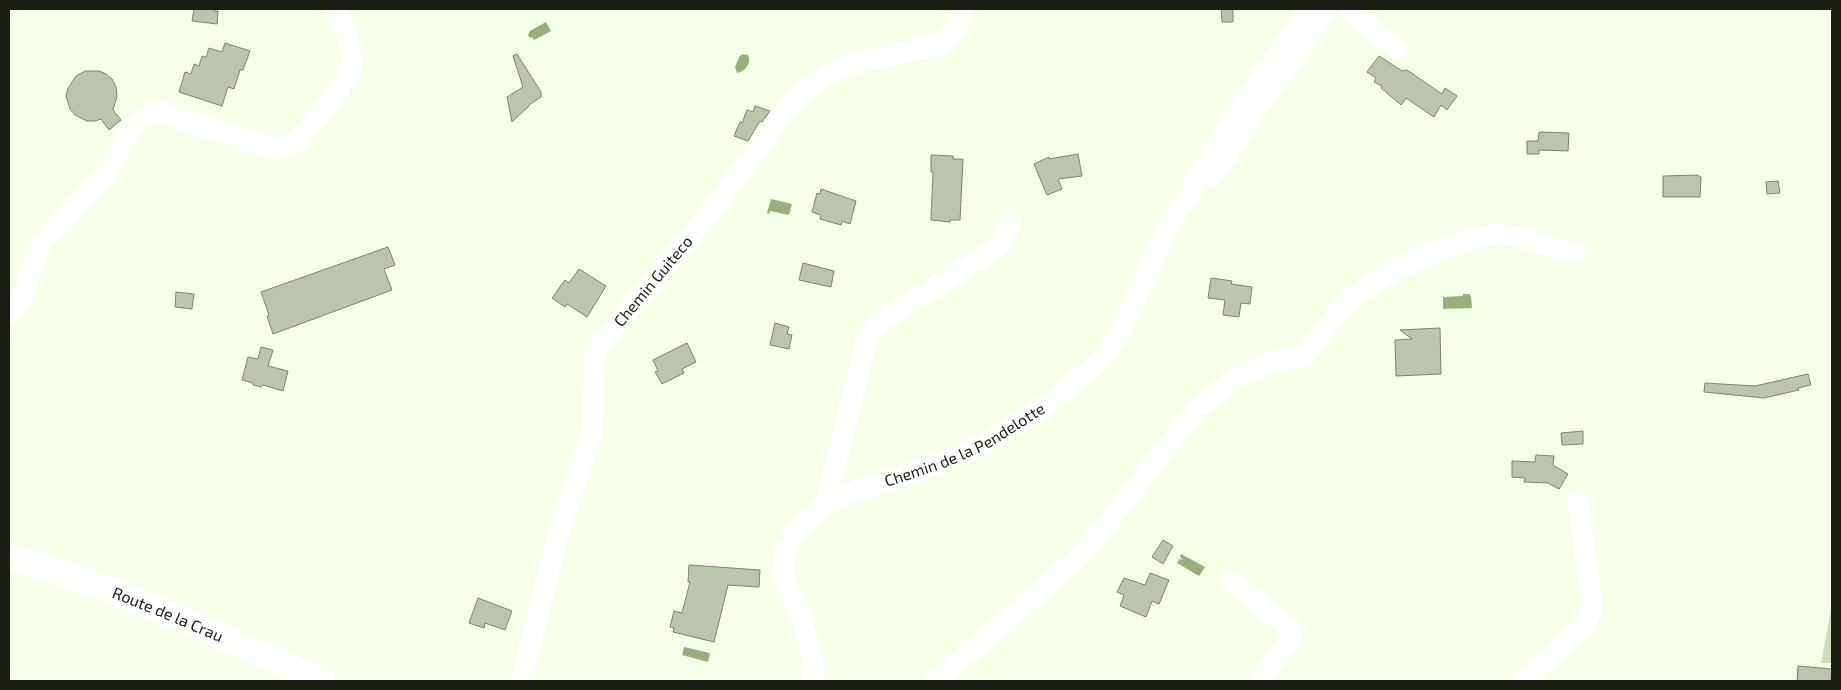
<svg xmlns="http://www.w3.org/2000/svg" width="1841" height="690" font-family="'Exo 2',sans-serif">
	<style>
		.green { fill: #cedfb4 }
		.water { fill: #9aaf77 }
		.building { fill: #bbc4ad; stroke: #7b846f }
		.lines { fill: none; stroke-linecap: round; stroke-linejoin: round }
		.minor { stroke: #fff; stroke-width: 21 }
		.major { stroke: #fff; stroke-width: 26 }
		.labels { text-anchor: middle; stroke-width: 4; stroke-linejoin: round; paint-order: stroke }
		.street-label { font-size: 16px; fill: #191d14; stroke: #f5ffe7 }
	</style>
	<rect width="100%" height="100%" fill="#f5ffe7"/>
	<path class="green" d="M1832,604V663H1821Z"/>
	<path class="water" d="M546,22L551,31L534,40L532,37L530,38L528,35L530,31Z
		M742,54L748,55C752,63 745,72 737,73L735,67L739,57Z
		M771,199L792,204L789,215L770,211L769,214L767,213Z
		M1463,294H1470V296H1471L1472,308L1443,309V297L1463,296Z
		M1181,554L1205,567L1199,576L1177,563L1179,559L1183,560L1180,557Z
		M684,647L710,653L708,662L682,655Z"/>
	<path class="building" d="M194,9H214V11H218L217,24L192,21Z
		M1221,9H1233V22H1222Z
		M225,43L250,51L243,70H240L234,89L228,87L222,106L179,92L185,72L191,74L194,64L199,66L202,56L206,57L209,48L222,52Z
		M517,54L541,92V97L529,105V106L512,122L507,97L523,87L513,56Z
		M1379,56L1402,71L1407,70L1442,94L1445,88L1457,96L1447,110L1441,105L1434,117L1406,98L1401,105L1381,88L1382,86L1374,82L1376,78L1367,72Z
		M85,71H99L106,74L112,79L116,87L117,96L113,110L121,120L109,130L101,119L95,121H87L75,115L70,109L66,96L68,88L76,76Z
		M755,106L770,111L762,122L760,121L748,141L734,136L740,122L742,123L747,110L753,112Z
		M1539,132L1569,133L1568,151L1539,150V154H1527V141H1538Z
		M1078,154L1082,176L1058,179L1062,189L1047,195L1034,164L1049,157V159Z
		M931,155L953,156V159H963L960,220H950V222L931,220L933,172H931Z
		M1697,175L1701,177L1700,197H1663V176Z
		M1778,181L1780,193L1767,194L1766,182Z
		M821,189L856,201L850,224L842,221L841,225L820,219L821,215L812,212L817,193L820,194Z
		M388,247L395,265L384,269L392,290L273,334L267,316L269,315L261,292Z
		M803,263L834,271L831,287L799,280Z
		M579,269L606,286L587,317L567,304L565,307L552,298L565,280L569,283Z
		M1211,278L1232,281L1231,284L1252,287L1250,304L1241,303L1239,317L1223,315L1225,300L1208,298Z
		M176,292L194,294L192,309L175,307Z
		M775,323L789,327L787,334L792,335L789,349L770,345Z
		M1440,328L1441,374L1396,376L1395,340L1412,339L1400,330Z
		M687,343L696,362L682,369L684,373L662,384L655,372L658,371L653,360Z
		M261,347L273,350L268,366L288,371L283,391L263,385L261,387L253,385V383L242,380L248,357L258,359Z
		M1808,374L1811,385L1798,388L1799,390L1764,398L1704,392L1705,383L1755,386Z
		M1583,431V444L1562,445L1561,433Z
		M1536,455L1554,456L1553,465L1568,474L1559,489L1548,483L1524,482L1525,478L1512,477V461L1535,462Z
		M1163,540L1173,546L1163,564L1152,557Z
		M689,565L760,570L759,587L728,585L714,642L673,632L674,628L670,627L674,611L682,613L690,582H688Z
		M1150,573L1169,580L1159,604L1152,601L1146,617L1120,606L1124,595L1117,592L1124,578L1145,585Z
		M478,598L512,611L505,630L485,623L484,628L469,623Z
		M1798,666L1832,669L1831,681H1797Z"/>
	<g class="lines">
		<g class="minor">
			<path d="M1349,9L1357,18L1397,48"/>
			<path d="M1213,175L1244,132L1259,105L1298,54L1321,14L1327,9"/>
			<path d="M9,316L21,299L41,243L105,175L132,127L155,110L274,149L296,143L333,99L352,65L347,33L336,9"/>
			<path d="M825,505L867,338L881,321L984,257L1001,244L1010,223"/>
			<path d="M1230,580L1289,627L1292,637L1260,681"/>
			<path id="s1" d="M521,681L556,542L593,431L594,358L597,348L708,215L793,101L800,94L825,77L845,66L943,43L958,26L965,9"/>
			<path id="s2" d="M813,681L814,668L802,619L783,577L784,553L794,534L825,505L850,493L943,462L984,444L1052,401L1091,369L1103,358L1118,337L1168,228L1181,206L1190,196L1193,186C1214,149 1236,113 1260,78C1276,55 1296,33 1309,9"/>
			<path d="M936,681L1084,553L1199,406L1235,379L1276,360L1304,356C1317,339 1330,321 1344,306C1375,275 1462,232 1505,235C1521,235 1551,247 1568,252H1577"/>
			<path d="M1523,681L1587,624L1592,606L1578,502"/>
		</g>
		<path class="major" id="s3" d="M9,557C117,587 219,636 322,681"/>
	</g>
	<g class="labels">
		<g class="street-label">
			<text dy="6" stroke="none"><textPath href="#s1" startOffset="431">Chemin Guiteco</textPath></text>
			<text dy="6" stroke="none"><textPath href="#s2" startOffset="350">Chemin de la Pendelotte</textPath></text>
			<text dy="6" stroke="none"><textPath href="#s3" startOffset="169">Route de la Crau</textPath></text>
		</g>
	</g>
	<rect width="1841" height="690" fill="none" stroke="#191d14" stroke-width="20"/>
</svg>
